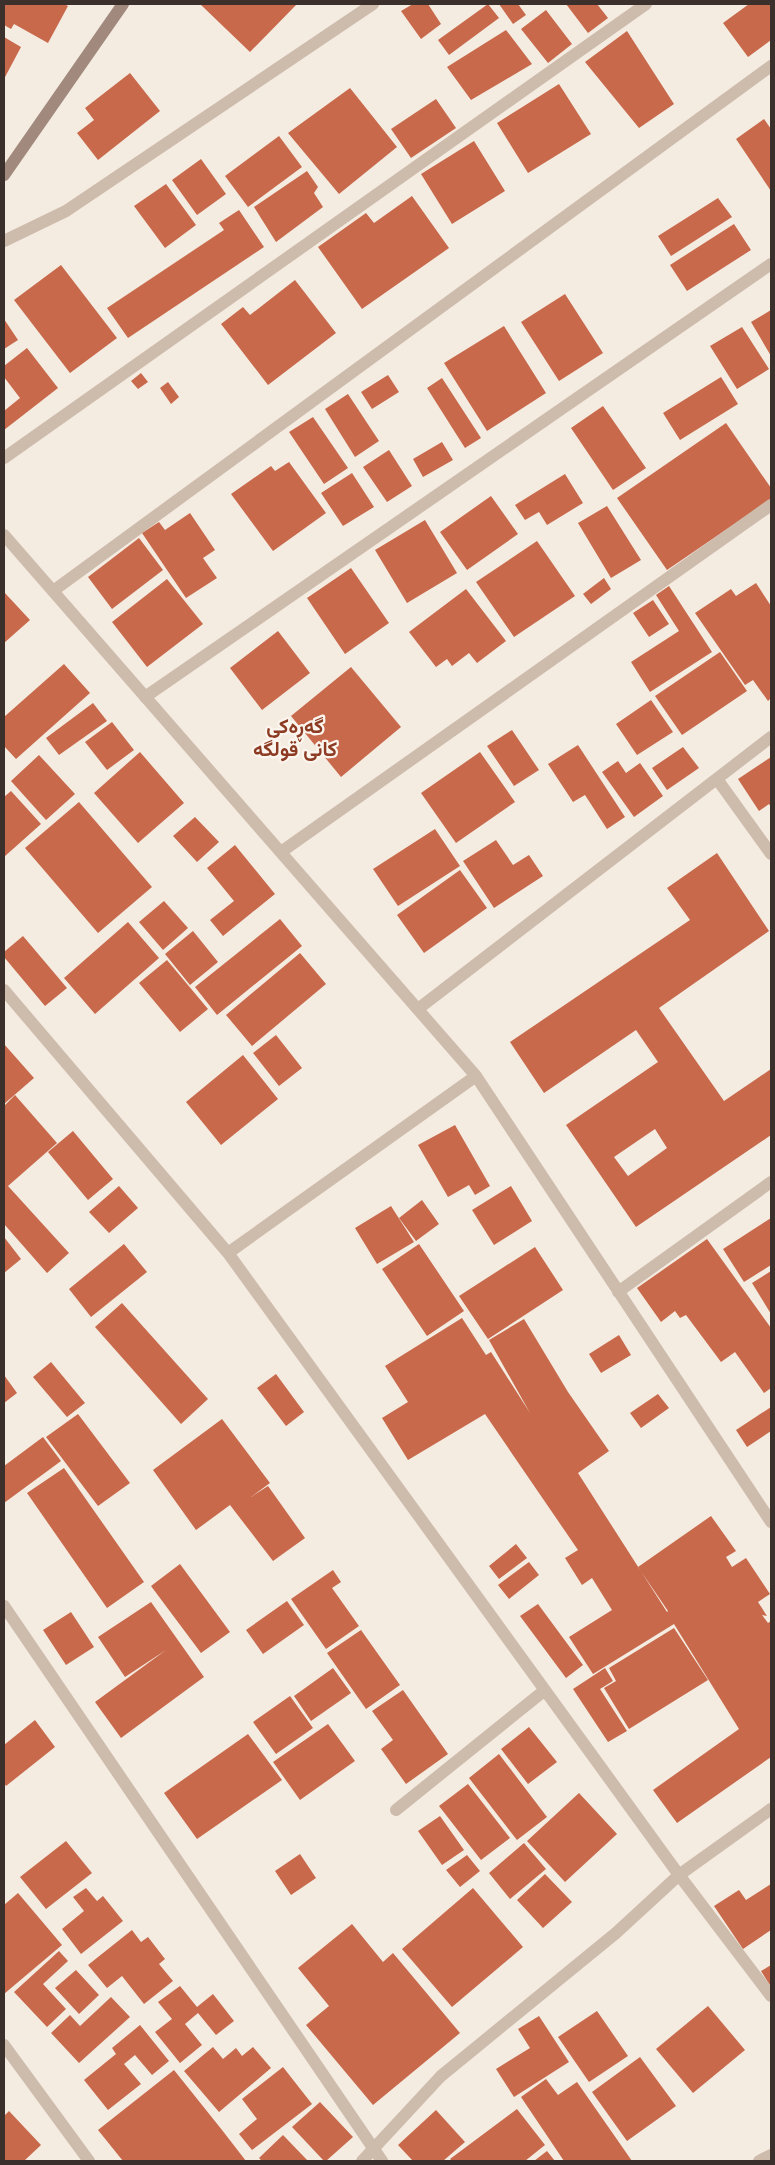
<svg xmlns="http://www.w3.org/2000/svg" width="775" height="2165" font-family="Karla,Vazirmatn,sans-serif">
	<style>
		.building { fill: #c8694b; fill-rule: evenodd }
		.lines { fill: none; stroke-linecap: round; stroke-linejoin: round }
		.street { stroke: #cdbbac; stroke-width: 12 }
		.secondary { stroke: #a18a7d; stroke-width: 12 }
		.labels { text-anchor: middle; stroke-width: 4.5; stroke-linejoin: round; paint-order: stroke }
		.quarter-label { font-size: 20px; font-weight: bold; fill: #8c3b22; stroke: #fbf5ee }
	</style>
	<rect width="100%" height="100%" fill="#f4ebe1"/>
	<path class="building" d="M4,4H64L68,6L48,43L14,24L11,29L4,25Z
		M200,4H297L250,52Z
		M413,4H428L441,24L421,39L401,11Z
		M488,4L499,18L449,55L438,40Z
		M499,4H518L526,15L513,24Z
		M566,4H597L608,18L588,33Z
		M749,4H771V40L748,57L723,23Z
		M546,10L572,44L548,63L521,29Z
		M506,30L532,64L471,100L447,67Z
		M627,31L674,104L639,128L585,62Z
		M4,37L21,47L4,79Z
		M130,73L160,111L98,160L77,133L94,120L85,108Z
		M559,84L591,134L528,173L497,123Z
		M350,88L397,147L339,194L288,133Z
		M436,99L456,128L411,158L391,129Z
		M764,119L771,129V191L736,139Z
		M279,136L302,167L248,207L225,176Z
		M474,141L505,191L452,224L421,174Z
		M201,159L226,194L197,215L172,180Z
		M307,171L318,187L314,193L323,207L276,242L254,207Z
		M166,184L196,225L165,248L134,206Z
		M412,196L449,248L362,309L318,247L366,213L374,223Z
		M718,198L732,217L671,256L658,236Z
		M239,210L264,247L128,338L107,308L224,230L219,223Z
		M734,224L751,250L687,291L670,265Z
		M61,265L117,338L70,373L14,300Z
		M295,280L336,333L268,385L221,324L243,307L250,315Z
		M565,294L603,353L559,381L521,322Z
		M771,310V356L751,322Z
		M4,319L18,340L4,349Z
		M504,326L546,393L487,431L444,363Z
		M742,327L769,369L737,389L710,346Z
		M27,348L58,388L4,430V411L20,398L4,377V366Z
		M141,373L148,382L138,389L131,381Z
		M388,375L399,392L372,409L361,392Z
		M721,377L738,404L680,440L663,413Z
		M442,378L481,438L465,448L427,388Z
		M168,382L179,397L171,404L160,388Z
		M348,394L379,441L355,457L325,409Z
		M603,406L646,468L613,490L571,428Z
		M313,417L348,468L324,484L289,432Z
		M726,423L771,488V499L667,570L617,498Z
		M442,442L453,460L423,477L413,459Z
		M389,450L412,486L387,502L363,467Z
		M289,462L326,513L273,551L231,494L271,466L275,471Z
		M352,473L374,507L343,526L321,493Z
		M565,474L583,503L547,525L539,512L525,520L515,505Z
		M491,496L518,534L467,570L440,532Z
		M607,506L641,560L611,578L578,523Z
		M190,513L215,550L203,558L217,578L186,598L142,533L159,522L165,530Z
		M425,520L457,573L407,603L375,550Z
		M139,538L163,570L112,609L88,577Z
		M537,541L575,596L514,637L476,582Z
		M351,568L389,623L345,654L307,598Z
		M604,578L611,589L591,604L583,594Z
		M167,579L203,624L147,667L112,622Z
		M756,583L771,606V698L768,701L753,680L745,685L695,613L731,589L736,596Z
		M669,586L712,652L650,692L631,662L679,631L656,595Z
		M466,589L506,641L477,663L469,653L452,666L447,659L436,667L409,632Z
		M4,592L30,620L4,643Z
		M653,600L669,624L649,637L633,613Z
		M278,631L310,673L262,710L230,668Z
		M720,652L747,691L682,735L655,696Z
		M64,664L90,693L16,759L4,746V717Z
		M351,667L401,727L341,777L291,716Z
		M651,700L673,732L637,755L616,724Z
		M93,703L107,721L59,755L46,738Z
		M112,722L134,750L107,770L85,742Z
		M512,730L539,770L514,786L487,746Z
		M578,745L625,817L607,829L585,795L573,802L548,764Z
		M683,747L699,768L667,790L652,768Z
		M140,752L184,803L138,843L94,793Z
		M480,752L515,802L456,843L421,793Z
		M39,755L75,794L46,820L11,781Z
		M771,757V807L769,804L759,811L738,779Z
		M618,761L626,773L640,763L663,796L634,817L602,772Z
		M11,791L41,824L4,857V797Z
		M79,802L152,887L98,933L25,848Z
		M195,817L219,842L197,862L173,836Z
		M435,829L460,866L398,906L373,869Z
		M496,840L513,865L529,855L543,876L494,908L463,861Z
		M235,845L275,894L223,936L210,920L234,901L207,868Z
		M717,853L769,931L659,1008L724,1101L771,1069V1135L636,1227L566,1125L658,1062L636,1030L544,1093L510,1042L690,920L667,888ZM655,1129L667,1148L628,1176L614,1157Z
		M460,870L487,908L424,953L397,915Z
		M164,901L188,928L163,950L139,922Z
		M280,919L302,946L217,1015L195,987Z
		M128,922L159,958L95,1014L64,978Z
		M193,931L218,962L190,985L165,954Z
		M23,936L67,988L45,1006L4,957V952Z
		M300,953L326,984L252,1046L226,1015Z
		M167,960L208,1009L180,1032L139,983Z
		M276,1035L302,1068L279,1086L253,1053Z
		M4,1044L34,1078L4,1104Z
		M243,1055L278,1099L221,1145L186,1102Z
		M15,1095L57,1143L8,1186L69,1253L47,1273L4,1224V1106Z
		M455,1125L490,1186L475,1195L469,1185L448,1197L418,1145Z
		M73,1131L113,1179L88,1200L48,1152Z
		M119,1186L138,1208L109,1233L89,1212Z
		M511,1186L532,1221L494,1245L472,1210Z
		M422,1200L439,1224L416,1241L399,1218Z
		M391,1206L414,1242L377,1264L355,1228Z
		M771,1218V1265L744,1282L723,1249Z
		M4,1237L21,1259L4,1273Z
		M707,1239L771,1328V1388L764,1393L735,1352L721,1362L686,1315L680,1318L675,1311L661,1322L637,1288Z
		M124,1244L147,1272L91,1317L69,1289Z
		M419,1244L464,1311L427,1336L382,1269Z
		M535,1247L563,1290L488,1339L459,1296Z
		M771,1271V1314L752,1283Z
		M122,1303L208,1399L181,1424L95,1327Z
		M462,1318L486,1355L491,1352L530,1413L489,1340L524,1319L568,1392L609,1451L578,1473L667,1612L668,1611L638,1567L711,1516L736,1551L726,1557L732,1567L746,1558L770,1594L758,1602L767,1616L762,1615L768,1623L771,1621V1757L677,1823L653,1790L739,1729L674,1624L593,1674L569,1637L612,1610L592,1578L582,1585L565,1558L578,1550L485,1414L408,1460L382,1418L408,1402L385,1366Z
		M619,1335L631,1355L601,1373L589,1354Z
		M51,1362L85,1403L67,1417L33,1377Z
		M276,1374L304,1412L286,1426L257,1388Z
		M4,1375L17,1393L4,1403Z
		M658,1394L669,1408L641,1428L630,1413Z
		M771,1407V1431L747,1447L736,1430Z
		M78,1414L130,1483L98,1506L46,1437Z
		M222,1419L270,1483L251,1497L268,1486L305,1538L273,1561L230,1505L196,1530L153,1470Z
		M43,1437L61,1461L4,1503V1466Z
		M64,1468L144,1582L107,1608L27,1493Z
		M516,1544L527,1558L499,1579L489,1566Z
		M529,1562L539,1575L509,1599L498,1585Z
		M180,1564L230,1632L201,1653L151,1586Z
		M333,1570L341,1582L332,1588L359,1626L326,1649L291,1599Z
		M287,1601L304,1625L263,1654L246,1630Z
		M151,1602L204,1677L121,1738L95,1702L166,1650L125,1677L98,1637Z
		M538,1604L583,1665L566,1678L520,1616Z
		M71,1612L94,1647L66,1665L43,1630Z
		M674,1628L708,1680L629,1729L604,1688L616,1681L609,1668Z
		M361,1630L400,1685L366,1709L327,1653Z
		M333,1668L351,1693L311,1721L294,1696Z
		M605,1668L613,1681L600,1689L627,1731L608,1742L573,1689Z
		M403,1690L448,1754L406,1784L381,1749L393,1740L372,1711Z
		M290,1696L313,1728L276,1754L253,1722Z
		M35,1720L55,1747L6,1786L4,1783V1745Z
		M328,1724L355,1761L300,1800L273,1762Z
		M529,1727L557,1762L528,1784L501,1749Z
		M248,1734L282,1780L197,1839L164,1793Z
		M499,1754L547,1817L517,1840L469,1778Z
		M468,1784L510,1838L481,1860L439,1806Z
		M579,1793L617,1834L565,1882L527,1841Z
		M440,1816L464,1850L442,1865L418,1831Z
		M66,1841L92,1873L46,1909L20,1877Z
		M524,1843L546,1869L510,1899L489,1873Z
		M300,1854L316,1878L291,1895L275,1871Z
		M467,1855L480,1871L460,1887L446,1870Z
		M545,1874L572,1902L543,1928L517,1900Z
		M771,1884V1930L743,1949L714,1906L739,1890L746,1900Z
		M86,1888L97,1901L103,1896L123,1921L81,1954L62,1929L84,1911L73,1897Z
		M473,1888L523,1947L452,2007L402,1949Z
		M18,1893L62,1945L4,1994V1905Z
		M352,1924L383,1962L393,1953L460,2033L373,2105L306,2025L329,2006L298,1968Z
		M132,1930L141,1942L148,1937L165,1959L159,1964L173,1981L144,2004L122,1976L107,1988L88,1965Z
		M59,1951L68,1961L43,1984L66,2009L47,2027L14,1992Z
		M771,1965V1987L761,1971Z
		M76,1970L99,1995L79,2014L55,1988Z
		M180,1986L197,2007L213,1994L234,2021L216,2035L198,2013L185,2024L202,2045L180,2063L155,2032L172,2019L158,2002Z
		M111,1997L130,2017L79,2063L51,2033L70,2015L80,2026Z
		M708,2006L745,2050L693,2093L656,2049Z
		M597,2011L628,2056L589,2082L558,2037Z
		M539,2016L569,2062L514,2097L496,2069L530,2048L518,2029Z
		M140,2025L169,2061L152,2075L135,2055L124,2064L141,2084L108,2110L84,2080L116,2054L112,2048Z
		M213,2047L223,2059L236,2048L242,2056L253,2047L271,2068L219,2112L184,2071Z
		M640,2057L676,2106L627,2141L592,2092Z
		M283,2067L312,2104L252,2150L239,2134L257,2119L242,2099Z
		M174,2070L222,2130L246,2161H123L98,2130Z
		M546,2079L558,2095L577,2082L632,2161H564L521,2097Z
		M320,2102L353,2137L326,2161H324L292,2127Z
		M517,2109L545,2145L525,2161H452L450,2159Z
		M436,2110L465,2142L443,2161H413L398,2145Z
		M9,2111L41,2145L24,2161H4V2116Z
		M283,2135L308,2161H262L259,2158Z
		M547,2151L555,2161H534Z"/>
	<g class="lines">
		<path class="street" d="M4,241L66,211L373,4
			M4,458L646,4
			M4,535L476,1076L771,1522
			M53,591L771,66
			M145,697L771,264
			M717,779L771,854
			M281,852L771,505
			M4,990L228,1253L679,1875L771,1996
			M418,1009L771,737
			M228,1253L476,1076
			M618,1292L771,1182
			M4,1606L382,2161
			M396,1810L545,1690
			M4,2045L89,2161
			M362,2161L441,2076L616,1933L679,1875L771,1809
			M759,2161L771,2155"/>
		<path class="secondary" d="M4,175L123,4"/>
	</g>
	<g class="labels">
		<g class="quarter-label">
			<text x="295" y="733">گەڕەکی<tspan x="295" dy="23">کانی قولگە</tspan></text>
		</g>
	</g>
	<rect width="775" height="2165" fill="none" stroke="#3b302b" stroke-width="10"/>
</svg>
